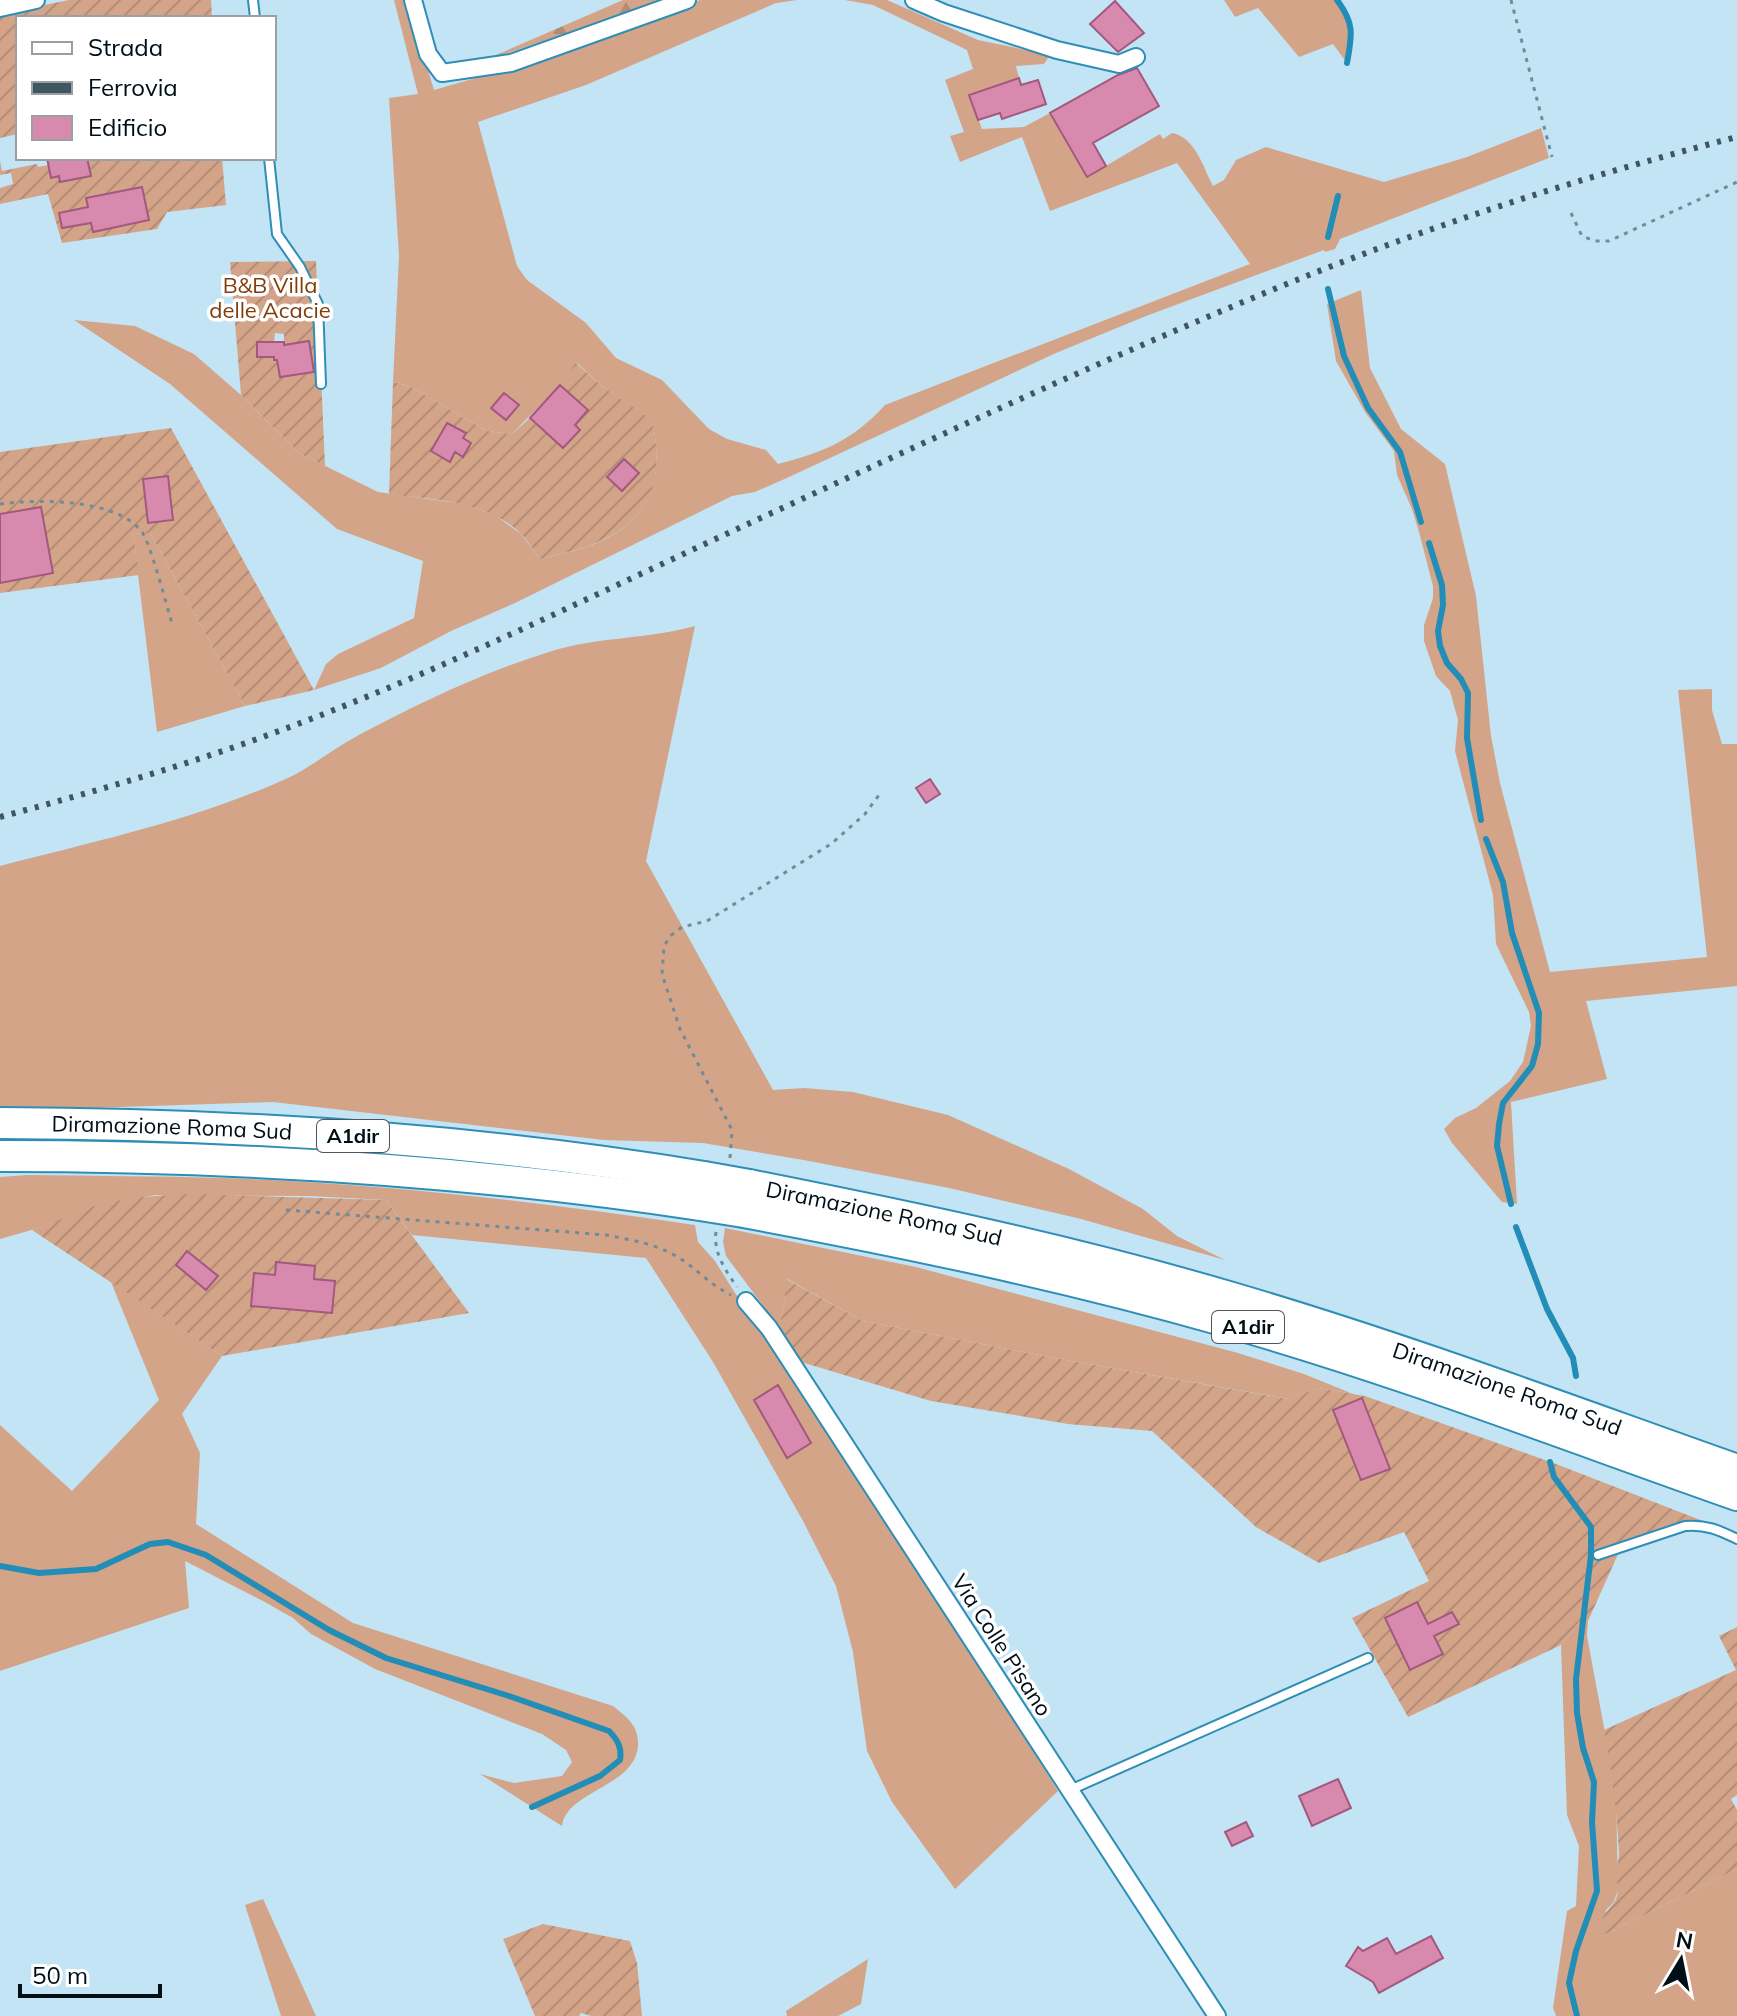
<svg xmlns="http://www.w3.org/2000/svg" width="1737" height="2016" font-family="Mulish,sans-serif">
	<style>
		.grass { fill: #d4a489; fill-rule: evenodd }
		.forest { fill: url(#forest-firs) }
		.garden { fill: url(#garden-furrows); fill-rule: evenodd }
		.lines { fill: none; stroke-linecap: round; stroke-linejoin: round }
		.stream { stroke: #228db7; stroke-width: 6 }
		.building { fill: #d78aae; stroke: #a2597d; stroke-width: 2 }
		.lane-casing { stroke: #2e8eb5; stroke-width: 12 }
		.street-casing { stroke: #2e8eb5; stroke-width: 20 }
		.highway-casing { stroke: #2e8eb5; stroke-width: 34 }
		.path { stroke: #728b98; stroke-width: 3; stroke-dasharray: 4 6; stroke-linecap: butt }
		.lane { stroke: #fff; stroke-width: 8 }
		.street { stroke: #fff; stroke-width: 16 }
		.highway { stroke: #fff; stroke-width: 30 }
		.rail { stroke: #415560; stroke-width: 6; stroke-dasharray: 4 8; stroke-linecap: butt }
		.highway-bridge-casing { stroke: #2e8eb5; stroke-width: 34; stroke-linecap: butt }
		.highway-bridge { stroke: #fff; stroke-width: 30 }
		.labels { text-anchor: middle; stroke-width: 7; stroke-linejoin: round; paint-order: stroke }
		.shield { fill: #fff; stroke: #4c565c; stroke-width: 2 }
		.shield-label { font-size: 20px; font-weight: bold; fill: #000e16 }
		.park-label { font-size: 22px; fill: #823c07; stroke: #fff }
		.street-label { font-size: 22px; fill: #000e16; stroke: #fff }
	</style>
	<defs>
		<pattern id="forest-firs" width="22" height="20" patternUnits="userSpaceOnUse" patternTransform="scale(2)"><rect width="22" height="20" fill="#d4a489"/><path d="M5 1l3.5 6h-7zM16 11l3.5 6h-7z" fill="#b48c76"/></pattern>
		<pattern id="garden-furrows" width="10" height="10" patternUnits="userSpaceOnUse" patternTransform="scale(2)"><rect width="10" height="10" fill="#d4a489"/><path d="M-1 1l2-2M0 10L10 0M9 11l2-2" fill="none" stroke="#b48c76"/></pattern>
	</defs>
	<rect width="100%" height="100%" fill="#c3e4f5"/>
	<path class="grass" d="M394,0H407L434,90L572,50L700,0H797L776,3L586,85L478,122L517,266L527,280L586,323L616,358L662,380L709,429L727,439L766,450L778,464C824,452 852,441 885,405L1250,264L1177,163L1050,211L1022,137L960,162L950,136L964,132L945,80L973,69L967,50L873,5L845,0H887L978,40L1050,55L1044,64L1016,66L1019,78L970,96L982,129L1024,127L1050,113L1087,177L1160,134L1163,139L1172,133C1195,137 1203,167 1213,186L1224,180L1236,160L1266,147L1384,182L1467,157L1541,128L1549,158L1340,239L1335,249L1325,252L1324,250L1146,316L1056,353L789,477L755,492L732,496L515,603L451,631L381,668L314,690L326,664L338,654L414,618L423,561L337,529L170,384L74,320L135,326L194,354L241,395L299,453L378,492L465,504L495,515L521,534L540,559C560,554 582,550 601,541C654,517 664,474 652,421L603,387L577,363L560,385L512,434L487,431L409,386L393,382L399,256L389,98L418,94Z
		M1224,0H1337C1355,24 1352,35 1347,63L1333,44L1299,57L1258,8L1235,17Z
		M1361,290L1370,368L1401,429L1445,464L1476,596L1491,736L1500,783L1550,972L1707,957L1678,690L1712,689V710L1722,744H1737V986L1586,1001L1607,1079L1511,1102L1517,1204L1502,1202L1452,1143L1444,1129L1455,1118L1476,1108L1510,1081L1523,1062L1531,1026L1529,1012L1496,944L1493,895L1455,751L1458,720L1450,691L1436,676L1424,641V625L1433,598V586L1419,532L1412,509L1397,475L1394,451L1365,412L1336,361L1327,304Z
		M133,533L151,534L245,706L157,732Z
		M695,626L646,861L773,1090L804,1088L853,1092L948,1115L1069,1169L1143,1209L1177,1236L1225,1260L1081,1219L949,1188L809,1161L703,1143L604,1140L273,1102L0,1111V866C97,841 199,819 290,777C313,766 334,748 357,736C419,703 484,672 552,651C598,637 648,639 695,626Z
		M27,1175C92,1176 157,1176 222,1178C380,1183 539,1202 695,1225L698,1242L715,1261L735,1293L766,1333L799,1390L949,1615L1058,1791L955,1889L892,1802L867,1751L853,1652L836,1586L803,1521L713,1362L646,1258L412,1235L386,1200L309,1196L155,1195L89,1208L49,1225L0,1239V1177ZM778,1385L811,1443L787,1458L754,1400Z
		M725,1228L916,1267L1238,1353L1304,1374L1353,1394L1319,1388L1289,1399L1060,1359L863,1321L787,1279L784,1305L779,1327L726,1256L723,1242Z
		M111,1282L222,1356L182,1414L200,1453L196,1524L353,1623L613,1706C628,1718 639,1726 638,1746C635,1787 566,1791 562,1826L480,1774L514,1783L562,1776L572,1762L566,1750L542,1734L375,1669L311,1634L293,1618L263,1601L185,1561L189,1608L0,1671V1425L72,1491L159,1400Z
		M1582,1618L1588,1621L1587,1636L1616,1792L1618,1891L1613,1903L1606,1910L1602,1936L1737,1869V2016H1556L1553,2008L1567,1911L1576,1906L1579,1846L1567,1815L1561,1645Z
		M263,1899L316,2016H281L245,1905Z
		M868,1959L861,2004L838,2016H787L786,2011Z"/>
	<path class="forest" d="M623,0H664L473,65Z"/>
	<path class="garden" d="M69,0H211L212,18H18V134L0,138V14Z
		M87,158H222L226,205L167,212L157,229L62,243L48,194L0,204V188L13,184L11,173L0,175V161L2,171L37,164L38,167L48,165L51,177L90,176ZM142,187L149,220L93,231L87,198Z
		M316,261L325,466L299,453L241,395L230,262ZM275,333L284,334V345L314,372L280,377L277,360H274V357L258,356L257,342H274Z
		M576,363L603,387L652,420C664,474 655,517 600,541C582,550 559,554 540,559C534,551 528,541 521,534C487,500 433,500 389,494L393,382L409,386L487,431L512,434C537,413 558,389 576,363ZM447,423L466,433L463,438L471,443L463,456L455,452L450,462L431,451Z
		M171,428L314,690L245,706L151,534L133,533L139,575L0,593V583L53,573L41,507L0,514V452ZM168,477L173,519L148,523Z
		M193,1194L386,1200L469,1313L222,1356L32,1230C53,1224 72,1213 92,1207C125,1197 159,1195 193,1194ZM277,1262L315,1266L314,1279L335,1281L251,1305L254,1273L275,1275Z
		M786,1279L863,1321L1060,1359L1288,1399L1319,1388L1365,1396L1556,1464L1703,1521L1679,1524L1624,1541L1588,1621L1582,1618L1561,1645L1408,1717L1352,1618L1429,1581L1404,1532L1319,1563L1256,1527L1152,1431L1068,1424L931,1401L801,1362L779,1327L784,1305ZM1334,1410L1390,1469L1361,1480ZM1417,1603L1428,1624L1452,1612L1458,1624L1434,1636L1442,1654L1411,1670L1385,1618Z
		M1737,1627V1795L1731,1799L1737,1810V1869L1602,1936C1596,1910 1616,1911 1618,1891C1618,1885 1616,1879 1616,1873C1616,1866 1619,1861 1619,1854C1617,1812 1612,1772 1604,1730L1736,1670L1719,1636Z
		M543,1924L630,1941L637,1963L642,2016H591L581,2013L579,2016H535L503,1939Z"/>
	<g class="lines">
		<path class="stream" d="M1337,0C1355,24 1352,35 1347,63
			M1328,237L1338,196
			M1328,289L1344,356L1368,408L1400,452L1421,522
			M1429,543L1442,585L1443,605L1438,631L1440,646L1447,663L1461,679L1468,693L1467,738L1481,820
			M1486,839L1503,882L1512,933L1539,1013L1538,1044L1532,1066L1503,1103L1499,1124L1497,1146L1511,1204
			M1516,1227L1547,1309L1573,1358L1576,1376
			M1550,1462L1554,1477L1591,1527V1555L1576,1679L1577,1713L1583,1748L1594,1782L1592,1822L1597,1891L1576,1951L1569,1983L1577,2016
			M0,1566L39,1573L96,1569L150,1544L168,1542L206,1555L329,1630L386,1658L509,1696L609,1731C618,1740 622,1748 620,1760L600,1776L532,1807"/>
	</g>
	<path class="building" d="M1115,1L1144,33L1118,52L1090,24Z
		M1137,68L1159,106L1093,143L1106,166L1087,177L1050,113L1118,75Z
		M1019,78L1021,85L1038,80L1046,104L1002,119L1000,113L978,120L969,95Z
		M47,158H87L91,176L60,182L59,176L51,178Z
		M142,187L149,220L93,232L91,223L62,228L59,213L88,207L86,198Z
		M309,341L314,372L280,377L277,360H274V357H257V342H284V345Z
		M560,385L588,410L575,425L580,430L563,448L530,418Z
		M504,393L519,405L506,420L491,408Z
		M447,423L466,433L463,438L471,443L463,457L455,452L450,462L431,451Z
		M624,459L639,473L622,491L607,477Z
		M168,476L173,520L148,523L143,479Z
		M41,507L53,573L0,583V514Z
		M930,779L940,794L926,803L916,788Z
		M187,1251L218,1276L206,1290L176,1265Z
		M276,1262L315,1266L314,1279L335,1281L332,1313L251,1306L254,1273L275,1275Z
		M778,1385L811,1443L787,1458L754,1400Z
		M1362,1398L1390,1469L1361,1480L1333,1410Z
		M1417,1602L1428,1624L1452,1612L1459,1624L1434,1636L1443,1654L1410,1670L1385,1618Z
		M1338,1779L1351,1808L1312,1826L1299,1796Z
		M1246,1822L1253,1836L1232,1846L1225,1832Z
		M1431,1936L1443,1958L1379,1993L1373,1982L1346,1966L1358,1947L1363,1951L1387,1938L1396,1954Z"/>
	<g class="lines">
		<g class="lane-casing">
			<path id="lane" d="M253,0L255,18
				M269,158L277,234L300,267L318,304L321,384
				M1598,1555L1685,1526C1705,1524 1719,1530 1737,1539
				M1070,1790L1368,1658"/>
		</g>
		<g class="street-casing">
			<path id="street" d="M413,0L428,54L442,73L511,63L687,0
				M914,0L944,13L1057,50L1119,64L1136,57
				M0,8L36,0
				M746,1301L769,1328L1217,2016"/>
		</g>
		<g class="highway-casing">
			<g id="highway">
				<path id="s1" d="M0,1123C236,1124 471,1138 704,1177"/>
				<path d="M0,1156C234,1156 468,1170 700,1205"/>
				<path id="s2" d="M749,1185C911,1217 1073,1251 1232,1298C1403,1348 1570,1411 1737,1470"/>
				<path d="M744,1212C905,1242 1064,1275 1222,1320C1396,1369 1566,1435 1737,1495"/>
			</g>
		</g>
		<path class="path" d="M1511,0L1552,157
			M1571,213L1582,236L1595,241H1609L1737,182
			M0,504C38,499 116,498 142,532C151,545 167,607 173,627
			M730,1158L732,1130L680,1029L662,974L664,947L669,937L682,927L707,921L831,844L865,814L882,791
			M286,1210L606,1235C631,1240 658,1244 679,1258C699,1270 707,1283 731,1295
			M716,1232C713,1253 726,1271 737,1287"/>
		<use href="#lane" class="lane"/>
		<use href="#street" class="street"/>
		<use href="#highway" class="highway"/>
		<path class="rail" d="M0,817C82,795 163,772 243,744C417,683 583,600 750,523C932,439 1114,354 1299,279C1441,222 1589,175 1737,137"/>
		<g class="highway-bridge-casing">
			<path id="highway-bridge" d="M704,1177L749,1185
				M700,1205L744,1212"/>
		</g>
		<use href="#highway-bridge" class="highway-bridge"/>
	</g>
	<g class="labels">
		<g class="shield">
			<rect x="317" y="1120" width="72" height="32" rx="6"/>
			<rect x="1212" y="1311" width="72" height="32" rx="6"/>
		</g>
		<g class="shield-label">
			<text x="353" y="1143">A1dir</text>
			<text x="1248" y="1334">A1dir</text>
		</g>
		<g class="park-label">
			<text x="270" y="293">B&amp;B Villa<tspan x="270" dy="25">delle Acacie</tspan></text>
		</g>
		<g class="street-label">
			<text dy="8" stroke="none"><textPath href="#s1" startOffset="172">Diramazione Roma Sud</textPath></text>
			<text dy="8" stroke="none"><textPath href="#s2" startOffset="138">Diramazione Roma Sud</textPath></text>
			<text dy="8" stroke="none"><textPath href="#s2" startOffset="786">Diramazione Roma Sud</textPath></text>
			<text transform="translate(1002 1645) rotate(57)" y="8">Via Colle Pisano</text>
		</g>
	</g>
	<rect x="16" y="16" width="260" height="144" fill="#ffffff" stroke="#999fa2" stroke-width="2"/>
	<rect x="32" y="42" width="40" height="12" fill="#ffffff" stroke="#999fa2" stroke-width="2"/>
	<text x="88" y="56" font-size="24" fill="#000e16">Strada</text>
	<rect x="32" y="82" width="40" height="12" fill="#415560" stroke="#999fa2" stroke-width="2"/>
	<text x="88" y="96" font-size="24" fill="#000e16">Ferrovia</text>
	<rect x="32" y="116" width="40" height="24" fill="#d78aae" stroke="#999fa2" stroke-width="2"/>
	<text x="88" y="136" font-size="24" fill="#000e16">Edificio</text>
	<g transform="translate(1681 1960) rotate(10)" stroke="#ffffff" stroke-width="6" paint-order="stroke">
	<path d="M0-6L14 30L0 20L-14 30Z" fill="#000e16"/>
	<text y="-12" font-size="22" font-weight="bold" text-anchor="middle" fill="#000e16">N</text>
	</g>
	<path d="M20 1984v12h140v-12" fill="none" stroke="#000e16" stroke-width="4"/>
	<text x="32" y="1984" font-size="24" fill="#000e16" stroke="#ffffff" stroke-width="6" paint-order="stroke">50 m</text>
</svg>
